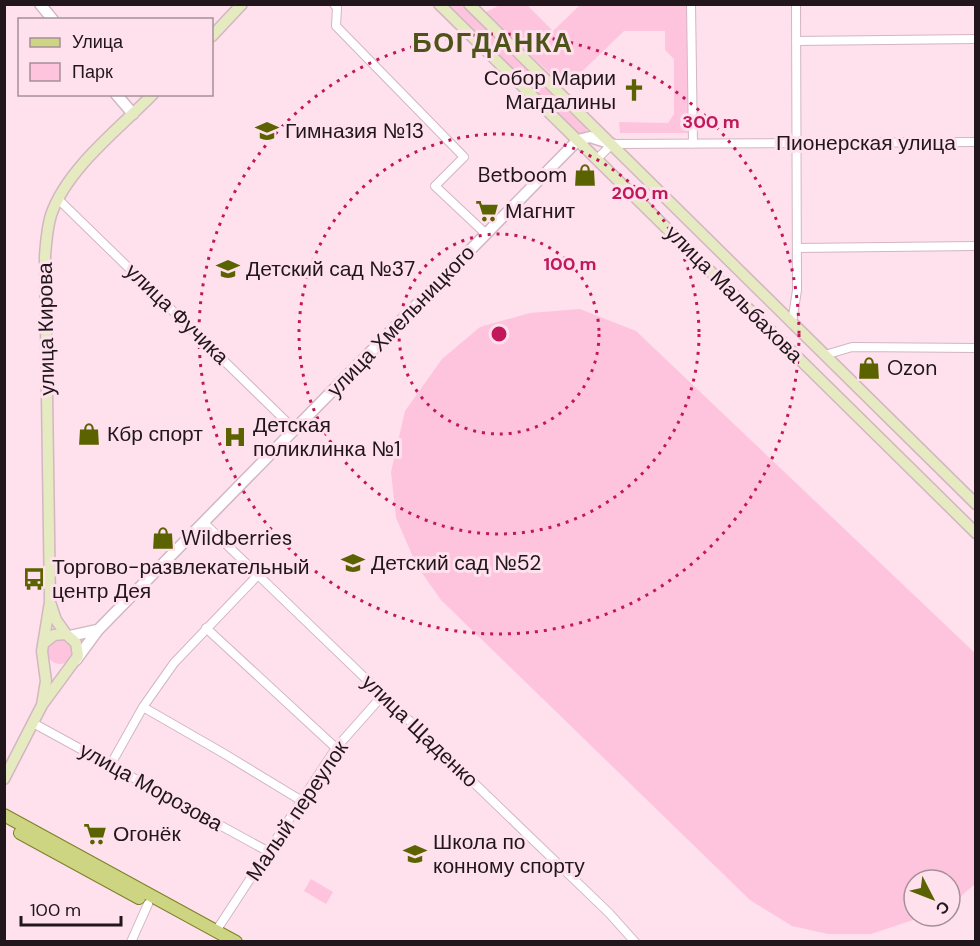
<svg xmlns="http://www.w3.org/2000/svg" width="980" height="946" font-family="'DM Sans',sans-serif">
	<style>
		.green { fill: #fec4de }
		.lines { fill: none; stroke-linecap: round; stroke-linejoin: round }
		.minor-casing { stroke: #d2b6c2; stroke-width: 10 }
		.tertiary-casing { stroke: #d2b6c2; stroke-width: 13 }
		.secondary-casing { stroke: #d2b6c2; stroke-width: 13 }
		.primary-casing { stroke: #7c8027; stroke-width: 14 }
		.minor { stroke: #fff; stroke-width: 8 }
		.tertiary { stroke: #fff; stroke-width: 10 }
		.secondary { stroke: #e6eac0; stroke-width: 10 }
		.primary { stroke: #ced582; stroke-width: 12 }
		.ring { fill: none; stroke: #c2185b; stroke-width: 3; stroke-dasharray: 3 6 }
		.labels { text-anchor: middle; stroke-width: 6; stroke-linejoin: round; paint-order: stroke }
		.poi-label { font-size: 21px; fill: #20161b; stroke: #fee1ed; text-anchor: start }
		.street-label { font-size: 21px; fill: #20161b; stroke: #fee1ed }
		.district-label { font-size: 27px; font-weight: bold; letter-spacing: 1.5px; fill: #4d5319; stroke: #fee1ed }
		.centre { fill: #c2185b; stroke: #fee1ed; stroke-width: 3 }
		.ring-label { font-size: 18px; text-anchor: middle; font-weight: bold; fill: #c2185b; stroke: #fee1ed; stroke-width: 6; stroke-linejoin: round; paint-order: stroke }
	</style>
	<rect width="100%" height="100%" fill="#fee1ed"/>
	<path class="green" d="M447,5H464L585,125L587,129L586,133L581,134L577,132Z
		M500,5H527L553,31L580,5H687L690,133H620L619,122L668,123L674,114V59L665,50V31H624L565,88L486,12Z
		M580,309L636,331L975,653V884L951,905L950,880H914V916H925L871,934H828L792,926L750,900L441,600L417,566L396,518L391,472L405,411L442,359L480,327L530,313Z
		M47 651a13 13 0 1 1 26 0a13 13 0 1 1-26 0Z
		M311,879L333,892L326,904L304,891Z"/>
	<g class="lines">
		<g class="minor-casing">
			<path id="minor" d="M334,4L337,8L336,26L464,157L435,186L486,234
				M691,4L693,144
				M796,41L976,39
				M597,159L612,144L976,142
				M58,199L295,430
				M797,248L976,246
				M792,323L797,290L796,4
				M825,355L852,347L976,348
				M203,522L609,913L635,942
				M206,628L336,748
				M143,707L223,753L302,801
				M33,723L269,852
				M111,764L143,707L174,663L258,575
				M216,931L336,748L383,695
				M131,942L148,904"/>
		</g>
		<g class="tertiary-casing">
			<path id="tertiary" d="M40,4L53,20
				M116,94L133,114
				M70,636L97,630
				M76,660L98,630L578,140L590,137L612,144"/>
		</g>
		<g class="secondary-casing">
			<path id="secondary" d="M439,4L976,533
				M469,4L976,504
				M212,36L242,4
				M50,602L56,620L66,634
				M42,705L46,681L42,651L50,602L45,256C46,242 47,228 51,215C67,168 119,129 153,94
				M4,779L42,705L78,656L76,643L66,634L54,635L44,643"/>
		</g>
		<g class="primary-casing">
			<path id="primary" d="M4,815L236,942
				M20,833L139,898"/>
		</g>
		<use href="#minor" class="minor"/>
		<use href="#tertiary" class="tertiary"/>
		<use href="#secondary" class="secondary"/>
		<use href="#primary" class="primary"/>
	</g>
	<g class="ring">
		<circle cx="499" cy="334" r="100"/>
		<circle cx="499" cy="334" r="200"/>
		<circle cx="499" cy="334" r="300"/>
	</g>
	<defs>
		<g id="church-bare" transform="scale(1.8)"><path d="M-1.2-6h2.4v3.5h3.3v2.4h-3.3V6h-2.4V-.1h-3.3v-2.4h3.3Z" fill="#5b6200" stroke="#fee1ed" stroke-width="2.5" paint-order="stroke"/></g>
		<g id="school-bare" transform="scale(1.8)"><path d="M0-5L7-2L0 1L-7-2ZM-4 1L0 2.5L4 1V4Q0 6-4 4Z" fill="#5b6200" stroke="#fee1ed" stroke-width="2.5" paint-order="stroke"/></g>
		<g id="shop-bare" transform="scale(1.8)"><path d="M-5-2.5h2.3a2.7 3.5 0 0 1 5.4 0H5L5.5 6h-11ZM-1.5-2.5h3a1.5 2.3 0 0 0-3 0Z" fill="#5b6200" stroke="#fee1ed" stroke-width="2.5" paint-order="stroke"/></g>
		<g id="supermarket-bare" transform="scale(1.8)"><path d="M-6-5.5h2.5l.6 2H6L4.5 2H-2.5L-4.4-4H-6ZM-1.5 3.2a1.3 1.3 0 1 0 .1 0ZM3 3.2a1.3 1.3 0 1 0 .1 0Z" fill="#5b6200" stroke="#fee1ed" stroke-width="2.5" paint-order="stroke"/></g>
		<g id="hospital-bare" transform="scale(1.8)"><path d="M-5-5h3v3.5h4V-5h3V5h-3V1.5h-4V5h-3Z" fill="#5b6200" stroke="#fee1ed" stroke-width="2.5" paint-order="stroke"/></g>
		<g id="bus-bare" transform="scale(1.8)"><path d="M-5-6H5V4H4V6H2V4H-2V6H-4V4H-5ZM-3.5-4V0h7V-4ZM-3.5 1.2v1.5H-2V1.2ZM2 1.2v1.5H3.5V1.2Z" fill="#5b6200" stroke="#fee1ed" stroke-width="2.5" paint-order="stroke"/></g>
	</defs>
	<g fill-rule="evenodd">
		<use href="#church-bare" x="634" y="90"/>
		<use href="#school-bare" x="267" y="131"/>
		<use href="#shop-bare" x="585" y="175"/>
		<use href="#supermarket-bare" x="487" y="211"/>
		<use href="#school-bare" x="228" y="269"/>
		<use href="#shop-bare" x="869" y="368"/>
		<use href="#shop-bare" x="89" y="434"/>
		<use href="#hospital-bare" x="235" y="437"/>
		<use href="#shop-bare" x="163" y="538"/>
		<use href="#school-bare" x="353" y="563"/>
		<use href="#bus-bare" x="34" y="579"/>
		<use href="#supermarket-bare" x="95" y="834"/>
		<use href="#school-bare" x="415" y="854"/>
	</g>
	<g class="labels">
		<g class="poi-label">
			<text x="616" y="85" text-anchor="end">Собор Марии<tspan x="616" dy="24">Магдалины</tspan></text>
			<text x="285" y="138">Гимназия №13</text>
			<text x="567" y="182" text-anchor="end">Betboom</text>
			<text x="505" y="218">Магнит</text>
			<text x="246" y="276">Детский сад №37</text>
			<text x="887" y="375">Ozon</text>
			<text x="253" y="432">Детская<tspan x="253" dy="24">поликлинка №1</tspan></text>
			<text x="107" y="441">Кбр спорт</text>
			<text x="181" y="545">Wildberries</text>
			<text x="371" y="570">Детский сад №52</text>
			<text x="52" y="574">Торгово-развлекательный<tspan x="52" dy="24">центр Дея</tspan></text>
			<text x="113" y="841">Огонёк</text>
			<text x="433" y="849">Школа по<tspan x="433" dy="24">конному спорту</tspan></text>
		</g>
		<g class="street-label">
			<text x="866" y="150">Пионерская улица</text>
			<text transform="translate(734 294) rotate(45)" y="7">улица Мальбахова</text>
			<text transform="translate(177 314) rotate(44)" y="7">улица Фучика</text>
			<text transform="translate(401 321) rotate(-46)" y="7">улица Хмельницкого</text>
			<text transform="translate(46 329) rotate(-91)" y="7">улица Кирова</text>
			<text transform="translate(420 731) rotate(44)" y="7">улица Щаденко</text>
			<text transform="translate(151 787) rotate(29)" y="7">улица Морозова</text>
			<text transform="translate(297 811) rotate(-56)" y="7">Малый переулок</text>
		</g>
		<g class="district-label">
			<text x="493" y="52">БОГДАНКА</text>
		</g>
	</g>
	<circle cx="499" cy="334" r="9" class="centre"/>
	<g class="ring-label">
		<text x="711" y="128">300 m</text>
		<text x="640" y="199">200 m</text>
		<text x="570" y="270">100 m</text>
	</g>
	<rect width="980" height="946" fill="none" stroke="#20161b" stroke-width="12"/>
	<rect x="18" y="18" width="195" height="78" fill="#fee1ed" stroke="#a59099" stroke-width="1.5"/>
	<rect x="30" y="38" width="30" height="9" fill="#ced582" stroke="#a59099" stroke-width="1.5"/>
	<text x="72" y="48" font-size="18" fill="#20161b">Улица</text>
	<rect x="30" y="63" width="30" height="18" fill="#fec4de" stroke="#a59099" stroke-width="1.5"/>
	<text x="72" y="78" font-size="18" fill="#20161b">Парк</text>
	<g transform="translate(932 898) rotate(132)"><circle r="28" fill="#fee1ed" stroke="#a59099" stroke-width="1.5"/>
	<path d="M0-4.5L10 22L0 15L-10 22Z" fill="#5b6200"/>
	<text y="-9" font-size="16" font-weight="bold" text-anchor="middle" fill="#20161b">С</text>
	</g>
	<path d="M21 916v9h100v-9" fill="none" stroke="#20161b" stroke-width="3"/>
	<text x="30" y="916" font-size="18" fill="#20161b" stroke="#fee1ed" stroke-width="4.5" paint-order="stroke">100 m</text>
</svg>
